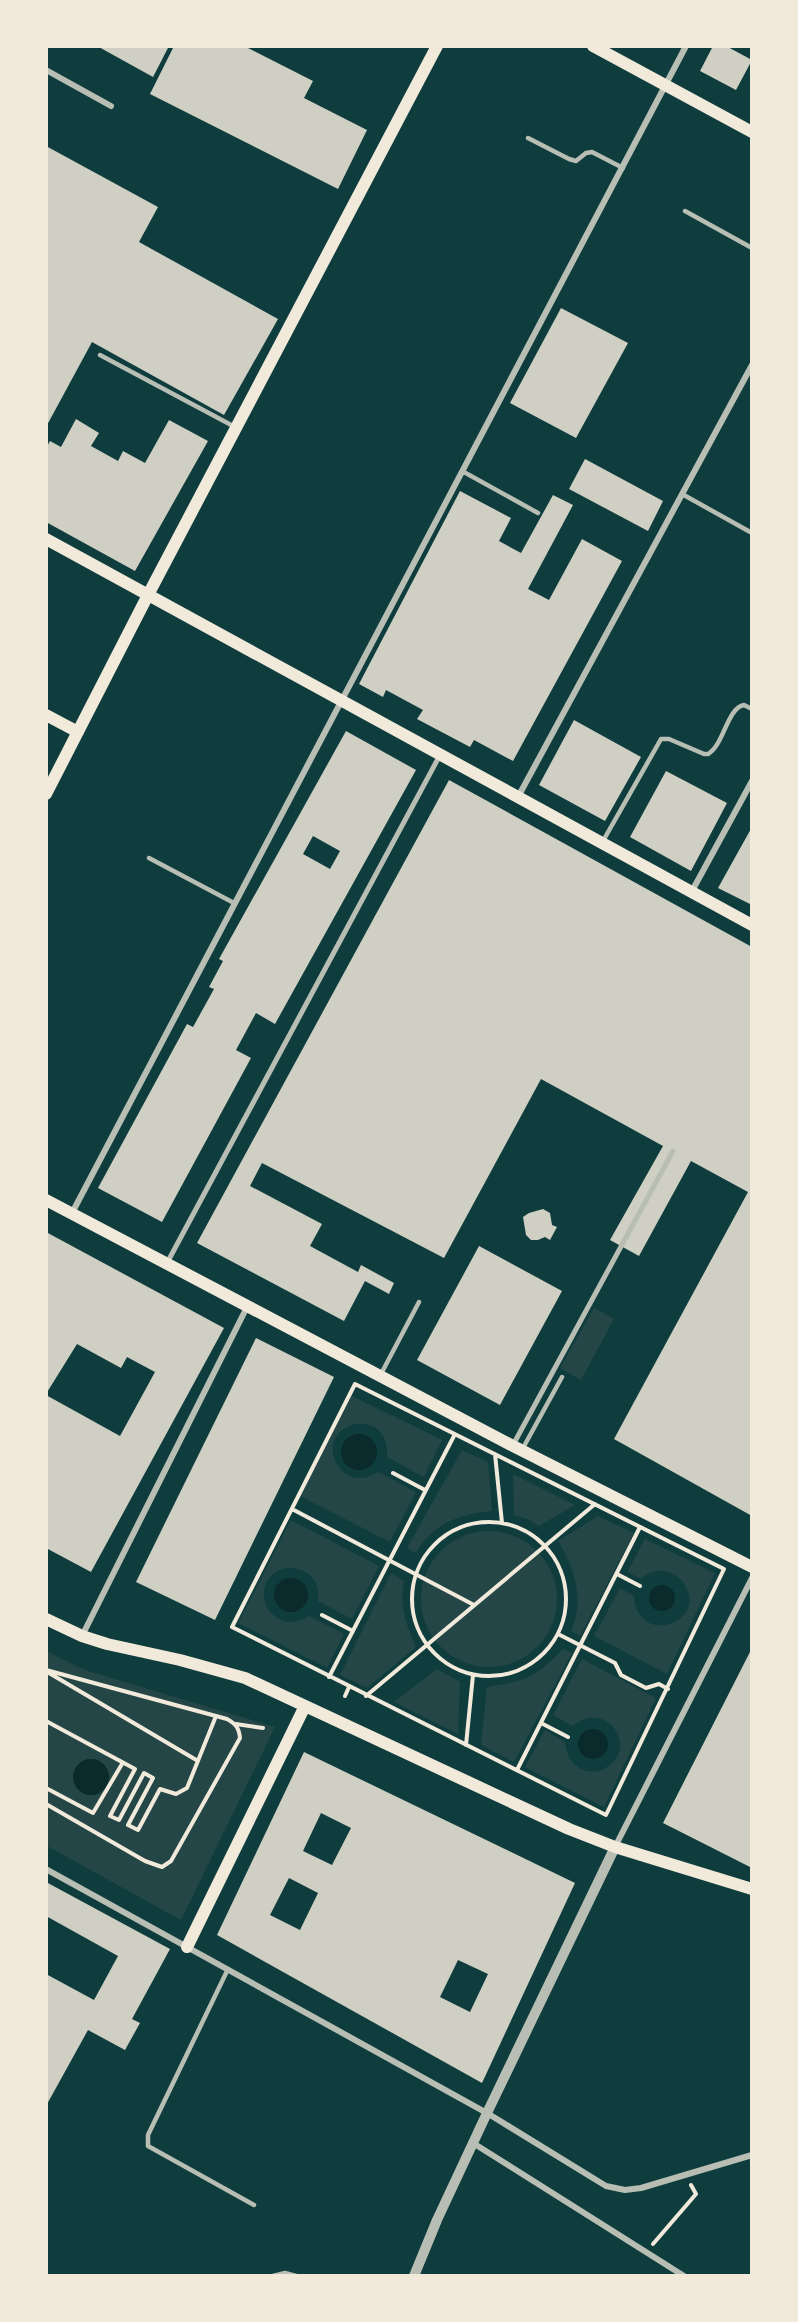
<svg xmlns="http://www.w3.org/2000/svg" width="798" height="2322" font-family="'PT Sans',sans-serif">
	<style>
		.green { fill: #244646 }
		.water { fill: #0a2a2b }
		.building { fill: #cfcfc3; fill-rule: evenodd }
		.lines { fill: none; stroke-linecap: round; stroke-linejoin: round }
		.path { stroke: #f1e9da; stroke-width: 4 }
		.service { stroke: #b8beb3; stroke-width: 4.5 }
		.pedestrian { stroke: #b8beb3; stroke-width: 5 }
		.minor { stroke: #b8beb3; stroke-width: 6 }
		.tertiary { stroke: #b8beb3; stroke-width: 10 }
		.secondary { stroke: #f1e9da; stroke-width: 12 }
	</style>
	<rect width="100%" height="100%" fill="#0f3d3e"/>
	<path class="green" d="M594,1308L614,1319L581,1380L560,1368Z
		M352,1396L442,1440L424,1477L387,1457C388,1446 385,1435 376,1428C367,1423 357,1422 349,1426C313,1442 343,1496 378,1472L416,1492L390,1542L300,1496Z
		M462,1450L488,1462L492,1511C460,1514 433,1523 416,1553L407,1548Z
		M513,1474L575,1505L539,1526L528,1519L514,1515Z
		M598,1516L634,1533L580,1636L571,1631C585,1600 575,1569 558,1541Z
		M291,1520L379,1566L352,1619L318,1601C324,1559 262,1557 264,1596C265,1606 270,1614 279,1619C289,1624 300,1622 309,1616L344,1634L327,1668L238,1623Z
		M421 1599a68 68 0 1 1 136 0a68 68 0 1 1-136 0Z
		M645,1539L715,1573L667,1674L594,1636L620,1588L634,1596C634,1607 639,1617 649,1623C658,1627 668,1626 676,1621C710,1602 673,1551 641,1579L627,1572Z
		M391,1573L404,1581C399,1605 406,1625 416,1647L367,1688L340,1675Z
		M563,1649L572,1653L514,1762L481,1745L487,1687C525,1682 537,1676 563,1649Z
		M46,1651L85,1670L275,1727L181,1920L47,1846Z
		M582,1659L656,1698L604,1807L525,1767L545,1730L565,1742C566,1753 570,1763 581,1769C589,1773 599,1773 607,1767C640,1746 605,1699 573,1726L553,1715Z
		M437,1669L460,1682L458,1734L394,1702Z"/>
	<path class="water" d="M341 1452a18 18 0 1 1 36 0a18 18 0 1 1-36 0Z
		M274 1595a17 17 0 1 1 34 0a17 17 0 1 1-34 0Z
		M649 1598a13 13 0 1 1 26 0a13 13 0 1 1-26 0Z
		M578 1744a15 15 0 1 1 30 0a15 15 0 1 1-30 0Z
		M73 1777a18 18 0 1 1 36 0a18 18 0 1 1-36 0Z"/>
	<path class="building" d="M97,46H169L153,77Z
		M174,46H244L313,81L304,98L367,130L338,189L150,94Z
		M713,46H726L752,60L736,90L700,71Z
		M46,146L158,207L139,242L278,319L224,415L92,342L46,427Z
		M561,308L628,343L576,438L510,403Z
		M76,419L99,433L91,446L118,461L123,451L145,463L169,420L208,441L135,571L46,522V448L50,441L61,447Z
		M585,459L663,501L648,531L569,489Z
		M460,491L511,518L499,541L521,553L553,495L573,505L528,589L549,600L582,539L622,561L513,761L474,740L470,747L417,719L423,710L386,690L383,697L359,684Z
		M574,720L641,757L605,821L539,785Z
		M346,731L416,770L275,1024L256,1013L236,1050L251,1058L162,1222L98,1188L187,1024L193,1027L214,989L209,987L223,961L219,959ZM313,836L340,851L330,869L303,854Z
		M666,771L727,803L691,871L630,837Z
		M449,780L752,947V1516L614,1439L748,1192L691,1161L639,1256L610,1240L663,1146L541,1079L444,1258L262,1163L250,1186L322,1224L310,1246L358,1272L361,1265L394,1283L389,1294L365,1281L344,1321L197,1243Z
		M752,827V905L718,888Z
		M543,1209L550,1213L552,1225L557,1227L550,1240L545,1237L538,1240H531L526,1235L523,1217L529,1213Z
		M46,1232L224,1328L91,1572L46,1548V1395L120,1436L155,1372L127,1357L121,1368L77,1344L46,1394Z
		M479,1246L562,1291L500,1405L417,1360Z
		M256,1338L334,1377L215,1620L136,1582Z
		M752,1648V1868L663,1823Z
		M304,1752L575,1883L482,2083L217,1935ZM321,1813L351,1828L332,1865L303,1851ZM289,1878L318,1893L300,1930L270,1915ZM458,1960L488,1974L470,2012L440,1997Z
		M46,1882L170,1949L132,2019L140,2023L125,2050L88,2030L46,2106V1974L94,2000L118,1956L46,1916Z"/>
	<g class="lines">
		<path class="path" d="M355,1384L724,1569L606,1815L232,1627Z
			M495,1454L502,1523
			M393,1473L425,1490
			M292,1509L474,1605
			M412 1599a77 77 0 1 1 154 0a77 77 0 1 1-154 0Z
			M617,1574L640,1586
			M322,1615L353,1631
			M558,1634L615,1663L621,1675L646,1688L659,1684L668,1689
			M46,1670L227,1719C236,1724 239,1728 240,1738L171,1861L162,1867L145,1861L46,1804
			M49,1673L198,1761
			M329,1677L455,1434
			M345,1696L349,1687
			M366,1696L595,1504
			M46,1721L135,1769L110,1816L119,1820L144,1773L153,1778L128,1825L138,1830L160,1789L176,1794L187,1788L216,1716
			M541,1723L568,1737
			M236,1724L263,1728
			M466,1745L473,1675
			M517,1770L640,1527
			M46,1788L93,1813L122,1764
			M653,2244L696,2194L691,2185"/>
		<path class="service" d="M528,138L569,159L576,161L586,153L592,152L623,168
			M685,211L752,248
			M100,355L235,427
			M462,471L538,513
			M682,494L752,533
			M603,841L661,739H669L704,754H708C724,745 727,708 744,705L752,709
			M149,858L234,903
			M381,1374L419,1302
			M523,1448L562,1377
			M228,1969L148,2135V2146L254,2205
			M273,2276L285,2273L296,2276"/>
		<path class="pedestrian" d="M167,1263L440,755
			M513,1445L673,1151"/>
		<path class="minor" d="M46,70L111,106
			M518,797L752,365
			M692,891L752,781
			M72,1213L686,46
			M82,1636L247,1307
			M615,1847L752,1578
			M46,1869L487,2113L606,2186L625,2190L641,2188L752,2155
			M473,2143L684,2276"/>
		<path class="tertiary" d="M414,2276L437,2220L487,2113L615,1847"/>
		<path class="secondary" d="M593,46L752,132
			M46,539L752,925
			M46,715L78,732
			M46,794L148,595L437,46
			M46,1200L513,1446L752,1567
			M46,1619L82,1636L107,1644L180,1660L245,1678L569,1829L615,1847L752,1889
			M187,1947L305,1706"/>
	</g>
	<rect width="798" height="2322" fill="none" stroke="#f1e9da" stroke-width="96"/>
</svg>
